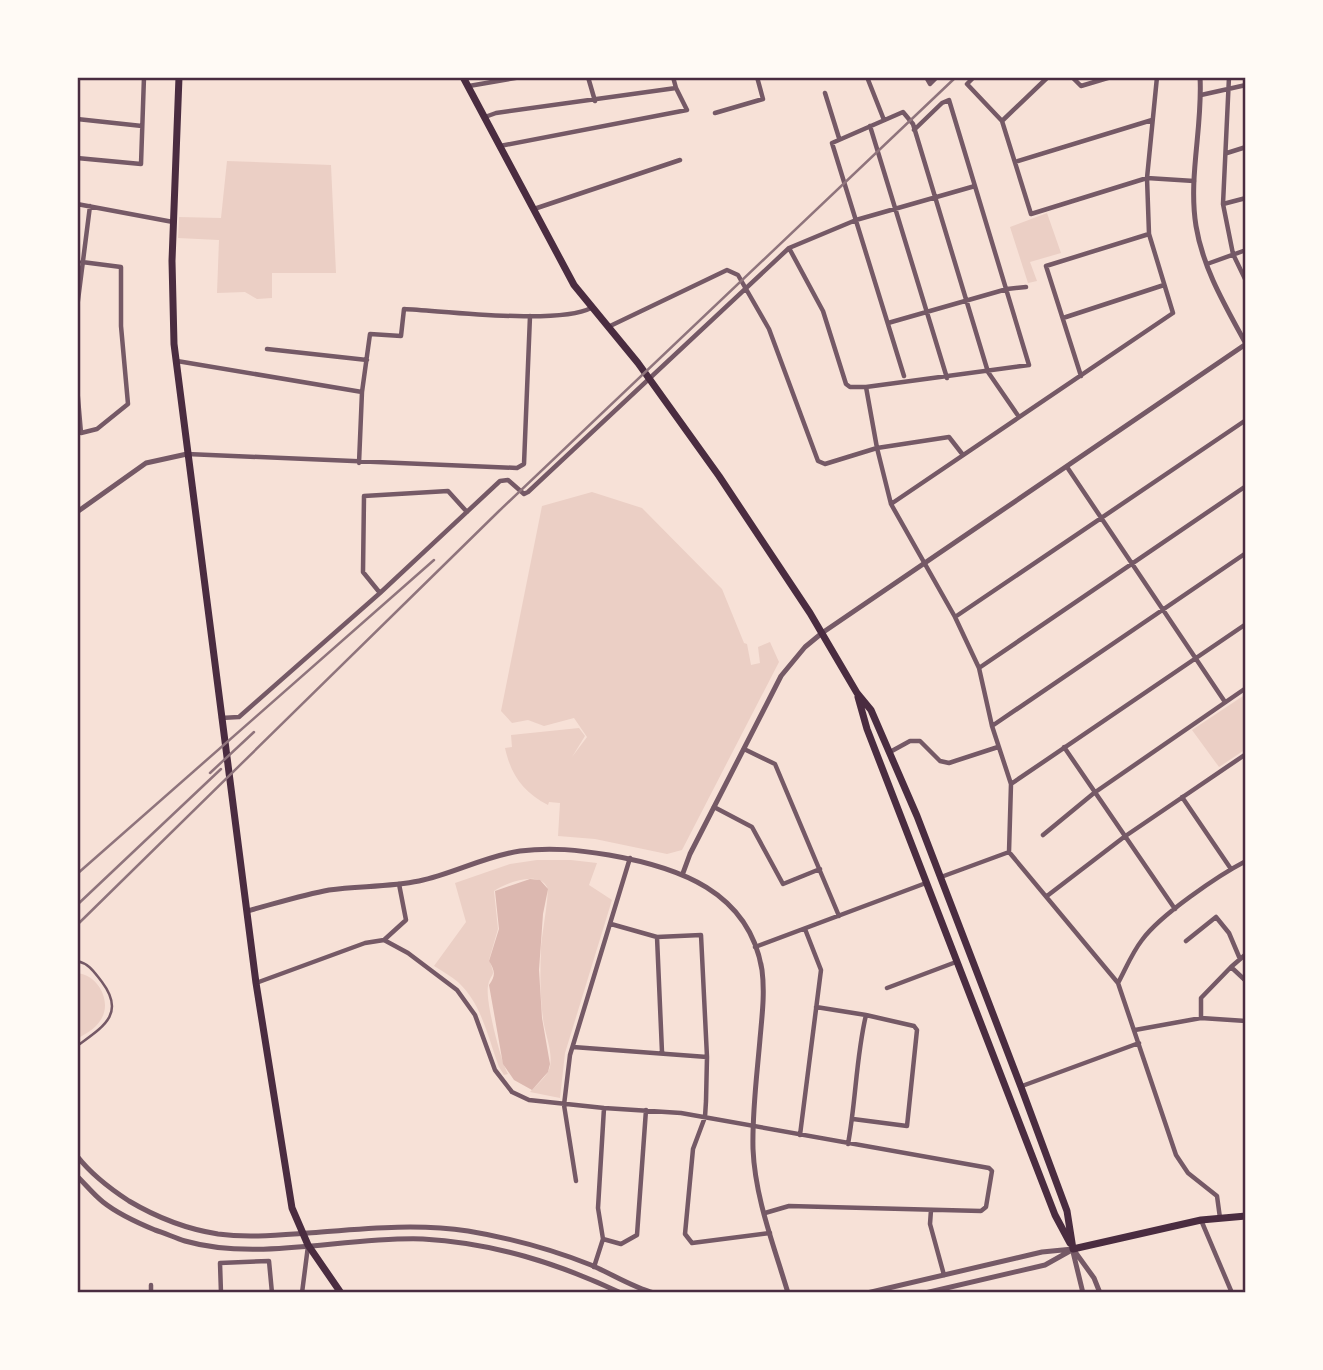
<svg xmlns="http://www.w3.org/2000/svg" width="1323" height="1370" font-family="Mulish,sans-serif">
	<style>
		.green { fill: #ebcfc5 }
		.water { fill: #dcb8b0 }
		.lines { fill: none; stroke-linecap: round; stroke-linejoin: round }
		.service { stroke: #755966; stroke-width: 2.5 }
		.minor { stroke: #755966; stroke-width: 4.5 }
		.tertiary { stroke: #755966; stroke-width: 5 }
		.primary { stroke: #4a2c40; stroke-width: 7 }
		.rail { stroke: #8f747c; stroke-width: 2.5 }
		.neatline { fill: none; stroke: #4a2c40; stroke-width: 2.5 }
	</style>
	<rect width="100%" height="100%" fill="#f7e1d7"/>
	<path class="green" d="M227,161L331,165L336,273H272V298L257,299L245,292L217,293L219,240L178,238L179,217L221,218Z
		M1047,213L1061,253L1030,262L1037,281L1028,283L1010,227Z
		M592,492L642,508L722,589L744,643L747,644L751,665L760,663L758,647L770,642L779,662L682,850L667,854L595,839L558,836L560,803L549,802L548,805C523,792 511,775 505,748L512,747L511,735L579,728L585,736L572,757L587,737L574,718L544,726L528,720L512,723L501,711L542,506Z
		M1246,694V749L1219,767L1192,730Z
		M537,860H571L597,863L589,885L612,900L565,1053L560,1098L530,1092C536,1085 548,1076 550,1067C553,1052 545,1034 543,1019C540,996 540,973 541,950C541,938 550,893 547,887C539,870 505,883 494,891L498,929L489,960C497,979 491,971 488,986C485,1000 501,1062 508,1074L504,1075L499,1067C488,1038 482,1004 458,982C451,976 442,971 434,966L466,922L455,883L510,864Z
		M77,973C99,975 113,1003 100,1021C95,1029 85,1034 77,1039Z"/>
	<path class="water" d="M530,879L540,880L548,889L543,914L539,970L542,1018L550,1064L548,1072L532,1090L514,1080L503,1064L489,985C496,975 495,971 489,961L499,929L495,891Z"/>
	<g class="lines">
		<path class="service" d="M77,961C90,964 94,972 102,982C126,1014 103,1027 77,1046"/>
		<path class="minor" d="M588,77L595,101
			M867,77L884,120
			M926,77L930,84L937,77
			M974,77L967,84L1002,121L1031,214L1147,178L1194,181
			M1072,77L1081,86L1111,77
			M1229,77L1223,204L1233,254L1246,281
			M469,86L521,77
			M825,93L839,138
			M1201,95L1246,85
			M715,113L763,99L757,77
			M485,117L496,113L676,88L673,77
			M77,119L142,126
			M1002,121L1048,77
			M870,126L947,378
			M914,130L942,103L949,100L1029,365L866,387L877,448L949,437L963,455
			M500,146L687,110L676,88
			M1227,153L1246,147
			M77,158L141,164L144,77
			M1015,162L1152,120
			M77,204L173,222
			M1223,204L1246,198
			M534,209L680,160
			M789,248L823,311L846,384L850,387H866
			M1207,264L1246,250
			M77,308L90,206
			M1063,318L1164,285
			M888,323L1007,289L1026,287
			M608,327L727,270L738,275L769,329L818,461L825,464L877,448L891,504L955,617L979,668L992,726L1011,784L1009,852
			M267,349L367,360
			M177,361L362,392
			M904,376L832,143L903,112L913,124L988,372L1019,417
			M1081,376L1046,266L1149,234
			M77,387L81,433L97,429L128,404L121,326V267L82,262
			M187,454L517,468L524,464L530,316
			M359,463L362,392L370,334L401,336L404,309C446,311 558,325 591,308
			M1067,467L1225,702
			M891,504L1173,313L1149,234L1147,178L1157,77
			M380,593L363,572L364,496L448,491L467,512
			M955,617L1246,420
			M979,668L1246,486
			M221,718L239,717L380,593L500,481L508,480L524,494L528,492L789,248L856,220L975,186
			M992,726L1246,553
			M1064,747L1175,909
			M744,749L775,764L839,916
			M890,752L910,741H920L940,761L949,763L998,747
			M1011,784L1246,624
			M1182,797L1231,869
			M714,807L752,827L783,884L820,869
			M1043,835L1094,793L1246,688
			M941,877L1009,852L1118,983L1176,1155L1188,1173L1217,1196L1220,1218
			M1047,896L1124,837L1246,754
			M611,924L657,937L701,935L707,1057L706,1101L705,1117L693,1149L685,1234L692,1243L770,1233
			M657,937L662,1052
			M384,940L408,953L457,990L475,1015L495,1070L512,1092L529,1100L604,1108L681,1113L989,1168L992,1171L986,1207L981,1211L789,1206L765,1213
			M1186,941L1216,917L1229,933L1240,959
			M755,947L926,883
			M1231,967L1246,981
			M256,983L365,943L384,940L406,920L399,884
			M1118,983C1126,968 1132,953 1142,940C1160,915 1219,875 1246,861
			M887,988L956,962
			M816,1007L866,1015L914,1026L917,1030L907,1126L853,1119
			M1201,1018V998L1231,967L1246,954
			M1135,1030L1201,1018L1246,1021
			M573,1047L707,1057
			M1022,1086L1139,1043
			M604,1108L598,1208L603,1239L621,1244L637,1235L646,1110
			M800,1135L821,970L805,929
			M848,1144C856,1101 856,1057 866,1015
			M576,1181L564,1105L570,1055L630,858
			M931,1210L930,1224L944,1275
			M1201,1220L1232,1293
			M594,1267L603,1239
			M151,1293V1285
			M221,1293L220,1263L269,1261L272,1293
			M302,1293L308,1246"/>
		<path class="tertiary" d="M1200,77C1203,126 1188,177 1196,226C1203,269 1226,307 1246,344
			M77,512L146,463L187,454
			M683,873L690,854L781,676L805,647L822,633L1246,344
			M247,911C274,904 302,895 329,890C359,886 389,887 419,881C453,874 485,856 520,851C551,847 579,850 609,855C678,867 749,891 762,970C765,993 762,1016 760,1039C757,1075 752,1112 753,1149C755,1198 774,1246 788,1293
			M77,1156C91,1174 109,1188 129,1201C156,1217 186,1229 218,1234C248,1238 279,1235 308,1233C361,1229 415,1223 468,1231C510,1238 551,1249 591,1265C612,1274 632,1287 654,1293
			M77,1176C86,1185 94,1195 103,1202C118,1214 138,1223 155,1230C165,1233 175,1238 185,1241C258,1262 347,1236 423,1239C494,1243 557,1263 621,1293
			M1073,1249L1094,1278L1100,1293
			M1073,1252L1083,1293
			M867,1293L1042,1252L1073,1249
			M925,1293L1045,1265L1070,1251"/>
		<path class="primary" d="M179,77L172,261L174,344L256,983L292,1208L308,1245L341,1293
			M463,77L574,285L638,363L719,476L810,613L857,693L871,710L917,816L1021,1087L1067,1211L1073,1249
			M858,697L867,729L1055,1215L1070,1243
			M1073,1249L1201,1220L1246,1216"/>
		<path class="rail" d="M210,773L254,732
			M77,874L434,560
			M77,905L221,769
			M77,925L499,511L956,77"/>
	</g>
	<rect width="1323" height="1370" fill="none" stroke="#fffaf5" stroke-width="158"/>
	<rect x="79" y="79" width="1165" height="1212" class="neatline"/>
</svg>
